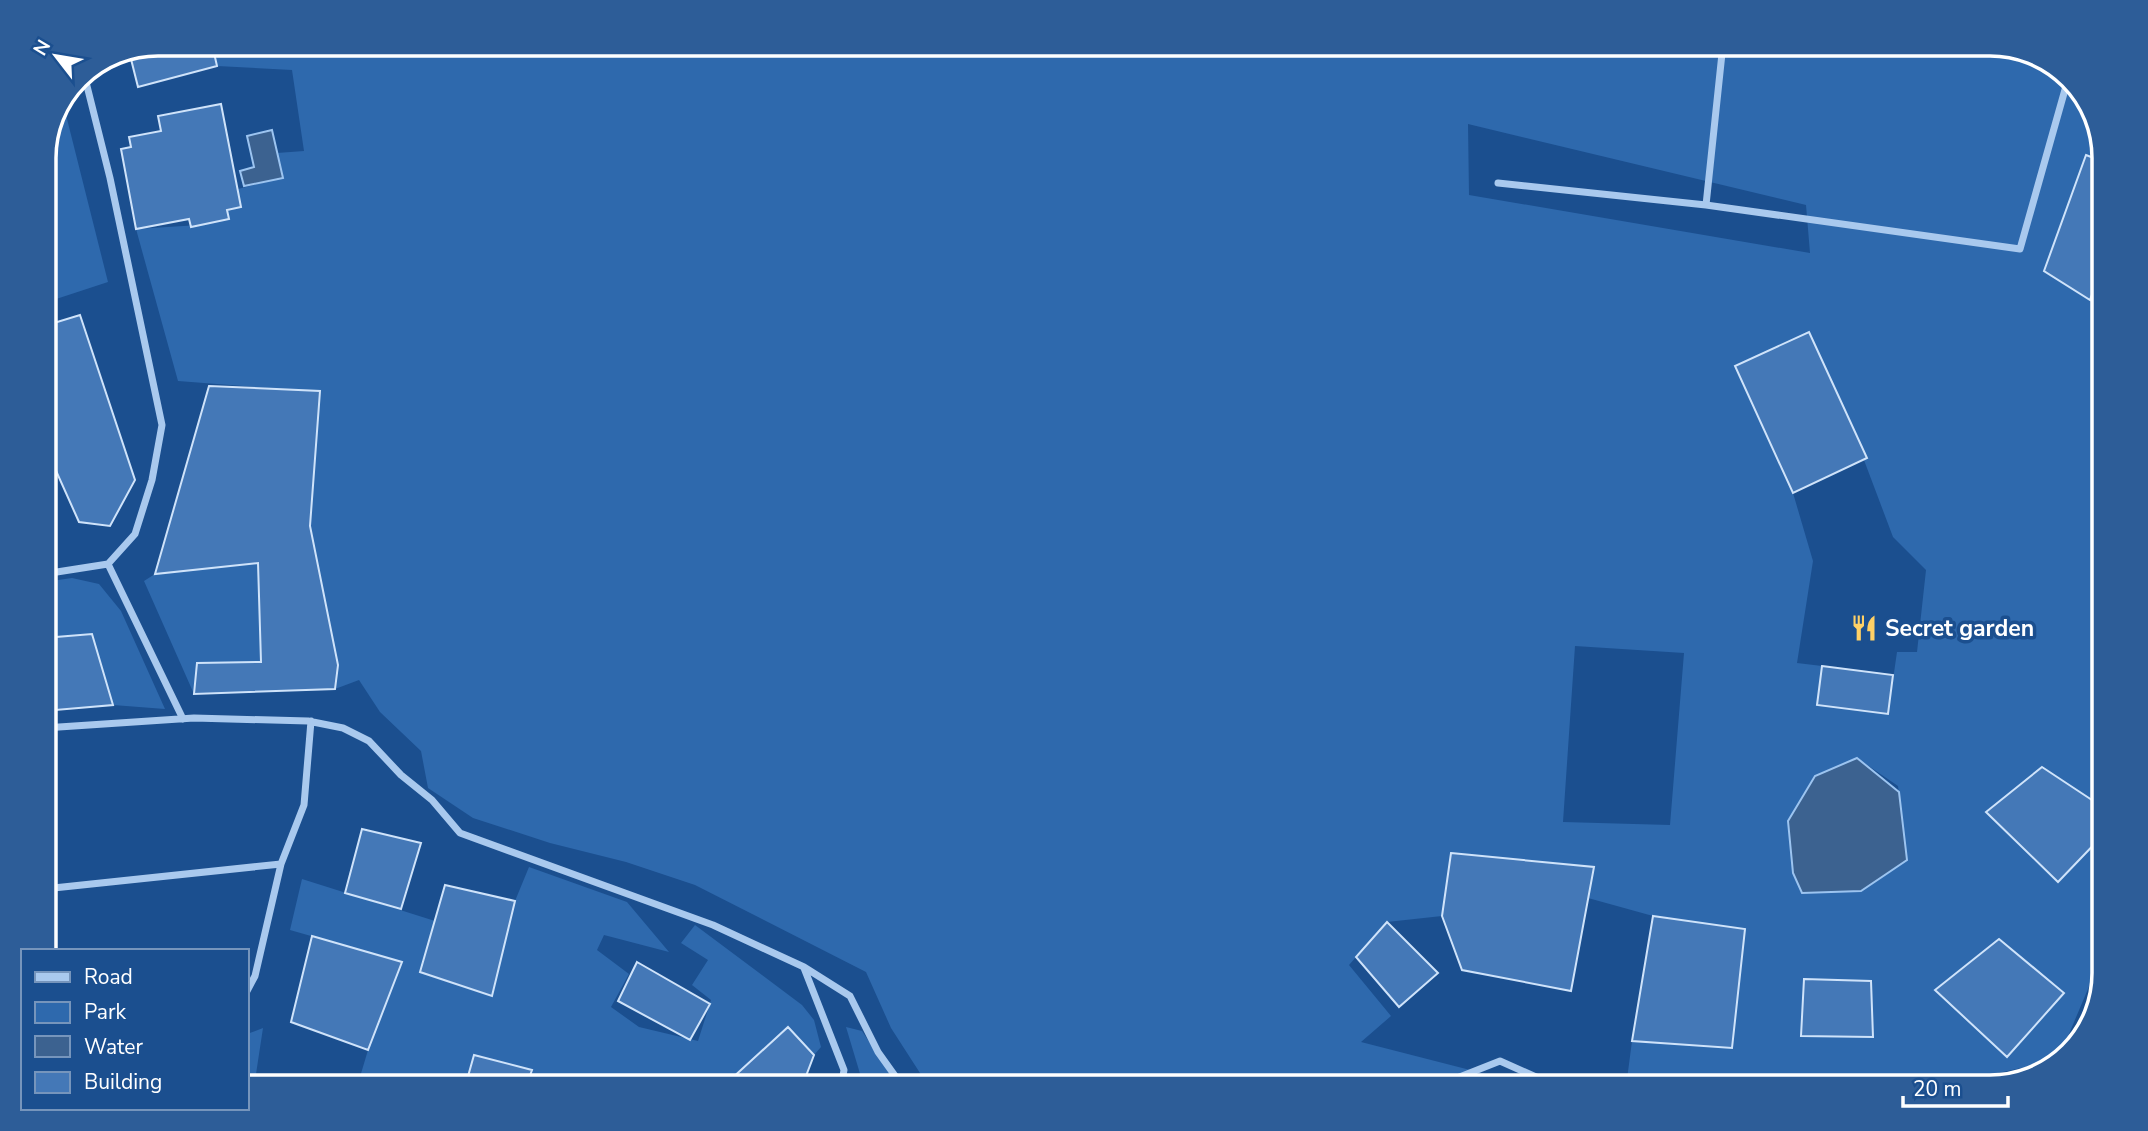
<svg xmlns="http://www.w3.org/2000/svg" width="2148" height="1131" font-family="'Nunito Sans',sans-serif">
	<style>
		.green { fill: #2e69ad; fill-rule: evenodd }
		.water { fill: #3c6290; stroke: #9cc4f0; stroke-width: 2 }
		.building { fill: #4478b7; stroke: #cfe3fa; stroke-width: 2 }
		.lines { fill: none; stroke-linecap: round; stroke-linejoin: round }
		.service { stroke: #a9c9ee; stroke-width: 5 }
		.minor { stroke: #a9c9ee; stroke-width: 7 }
		.labels { text-anchor: middle; stroke-width: 7; stroke-linejoin: round; paint-order: stroke }
		.poi-label { font-size: 23px; font-weight: bold; fill: #fff; stroke: #1b4f8f; text-anchor: start }
		.rim { fill: none; stroke: #fff; stroke-width: 3.5 }
	</style>
	<rect width="100%" height="100%" fill="#1b4f8f"/>
	<path class="green" d="M212,44H1990L2041,56L2085,95L2104,151V808L2042,767L1987,812L2058,882L2104,834V951L2058,1060L1984,1076L1856,1087H1626L1632,1041L1732,1048L1745,929L1653,916L1588,898L1594,867L1452,853L1442,916L1387,922L1349,965L1391,1016L1361,1042L1513,1081L1517,1087H929L891,1028L866,972L695,885L626,862L550,843L473,818L428,788L421,751L380,712L359,680L335,689L338,665L310,526L320,392L178,381L136,229L199,225L229,218L227,210L241,206L238,189L282,178L277,153L304,151L292,70L217,66ZM1468,124L1806,205L1810,253L1469,195ZM1847,415L1893,537L1926,570L1917,652H1897L1888,714L1817,705L1822,666L1797,663L1813,561L1793,493ZM1575,646L1684,653L1670,825L1563,822ZM1857,758L1898,786L1907,860ZM1999,940L2064,993L2008,1057L1935,990ZM1804,979L1871,981L1873,1036H1801Z
		M64,107L108,282L44,303V151Z
		M258,563L261,662L198,663L194,694L144,581L155,574Z
		M72,578L99,584L121,611L165,709L113,705L92,635L44,638V582Z
		M529,867L627,902L669,952L604,935L597,950L629,974L611,1007L639,1027L698,1041L711,1000L692,985L708,960L681,943L695,925L802,1005L814,1020L821,1047L814,1055L788,1027L729,1081L736,1087H705L696,1080L694,1087H526L531,1070L475,1055L465,1087H357L368,1050L402,962L290,930L302,879L435,921L420,972L492,996L515,901Z
		M846,1027L862,1031L899,1087H864Z
		M263,1028L256,1074L247,1073V1034Z"/>
	<path class="water" d="M272,130L283,178L244,186L240,171L254,167L247,136Z
		M1857,758L1899,792L1907,860L1861,891L1802,893L1793,873L1788,821L1815,776Z"/>
	<path class="building" d="M158,44H212L217,66L138,87L130,55Z
		M221,104L241,207L227,210L229,219L191,227L189,219L136,229L121,149L131,147L129,137L161,131L158,116Z
		M2086,155L2104,162V260L2090,300L2044,271Z
		M80,315L135,480L110,526L79,522L44,444V326Z
		M1809,332L1867,458L1793,493L1735,366Z
		M209,386L320,391L310,526L338,665L335,689L194,694L197,663L261,662L258,563L155,574Z
		M92,634L113,705L44,711V638Z
		M1822,666L1893,675L1888,714L1817,705Z
		M2042,767L2104,808V834L2058,882L1986,812Z
		M362,829L421,843L401,909L345,893Z
		M1451,853L1594,867L1571,991L1462,970L1442,916Z
		M445,885L515,901L492,996L420,972Z
		M1653,916L1745,929L1732,1048L1632,1041Z
		M1387,922L1438,973L1399,1007L1356,957Z
		M312,936L402,962L368,1050L291,1022Z
		M1999,939L2064,993L2007,1057L1935,990Z
		M637,962L710,1004L690,1040L618,1001Z
		M1804,979L1871,981L1873,1037L1801,1036Z
		M788,1027L814,1055L803,1084L807,1087H736L729,1081Z
		M474,1055L532,1070L526,1087H465Z"/>
	<g class="lines">
		<path class="service" d="M332,1087L333,1080"/>
		<path class="minor" d="M84,74L110,178L162,425L152,480L135,534L108,564L183,719
			M1498,183L1706,205L2020,249L2068,79
			M1706,205L1723,44
			M44,574L108,564
			M44,728L194,718L308,721L343,728L369,741L401,775L432,800L460,833L713,925L804,967L850,996L878,1052L903,1087
			M44,889L281,864L304,805L311,721
			M804,968L844,1070L841,1087
			M247,991L255,976L281,864
			M1452,1087L1457,1078L1500,1061L1536,1077L1545,1087"/>
	</g>
	<defs>
		<g id="restaurant-bare" transform="scale(2.1)"><path d="M-5-6h1v4h1v-4h1v4h1v-4h1v5L-1.5 .5V6h-2V.5L-5-1ZM5-6V6H3V1.5H1.5Q1.5-4 5-6Z" fill="#ffd166" stroke="#1b4f8f" stroke-width="2.5" paint-order="stroke"/></g>
	</defs>
	<g fill-rule="evenodd">
		<use href="#restaurant-bare" x="1864" y="628"/>
	</g>
	<g class="labels">
		<g class="poi-label">
			<text x="1885" y="636">Secret garden</text>
		</g>
	</g>
	<path d="M0 0H2148V1131H0ZM158 56H1990A102 102 0 0 1 2092 158V973A102 102 0 0 1 1990 1075H158A102 102 0 0 1 56 973V158A102 102 0 0 1 158 56Z" fill="#2d5d98" fill-rule="evenodd"/>
	<path class="rim" d="M158 56H1990A102 102 0 0 1 2092 158V973A102 102 0 0 1 1990 1075H158A102 102 0 0 1 56 973V158A102 102 0 0 1 158 56Z"/>
	<rect x="21" y="949" width="228" height="161" fill="#1b4f8f" stroke="#7695bc" stroke-width="2"/>
	<rect x="35" y="972" width="35" height="10" fill="#a9c9ee" stroke="#7695bc" stroke-width="2"/>
	<text x="84" y="984" font-size="21" fill="#ffffff">Road</text>
	<rect x="35" y="1002" width="35" height="21" fill="#2e69ad" stroke="#7695bc" stroke-width="2"/>
	<text x="84" y="1019" font-size="21" fill="#ffffff">Park</text>
	<rect x="35" y="1036" width="35" height="21" fill="#3c6290" stroke="#7695bc" stroke-width="2"/>
	<text x="84" y="1054" font-size="21" fill="#ffffff">Water</text>
	<rect x="35" y="1072" width="35" height="21" fill="#4478b7" stroke="#7695bc" stroke-width="2"/>
	<text x="84" y="1089" font-size="21" fill="#ffffff">Building</text>
	<g transform="translate(56 56) rotate(301)" stroke="#1b4f8f" stroke-width="5" paint-order="stroke">
	<path d="M0-5L12 26L0 18L-12 26Z" fill="#ffffff"/>
	<text y="-10" font-size="19" font-weight="bold" text-anchor="middle" fill="#ffffff">N</text>
	</g>
	<path d="M1903 1096v10h105v-10" fill="none" stroke="#ffffff" stroke-width="3.5"/>
	<text x="1913" y="1096" font-size="21" fill="#ffffff" stroke="#1b4f8f" stroke-width="5" paint-order="stroke">20 m</text>
</svg>
